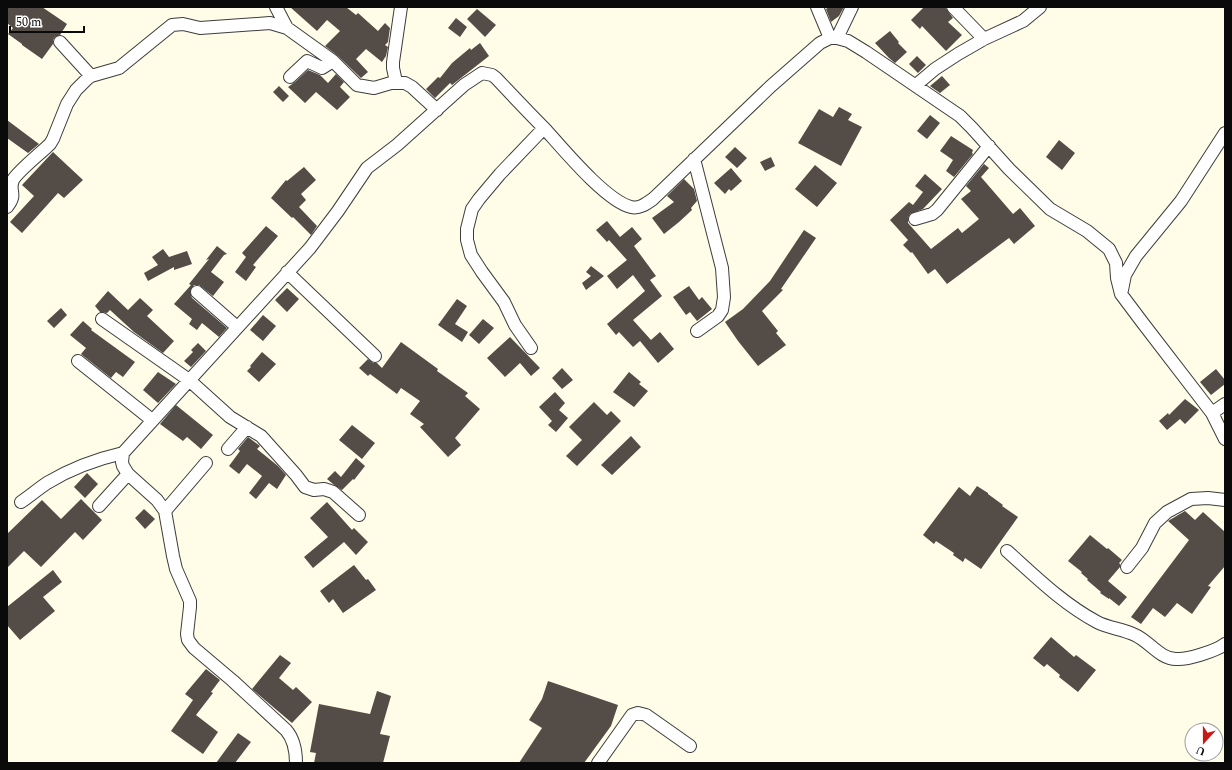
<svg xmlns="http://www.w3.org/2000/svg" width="1232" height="770" font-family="Spectral,serif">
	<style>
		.building { fill: #544c46 }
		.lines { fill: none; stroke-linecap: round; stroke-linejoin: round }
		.street-casing { stroke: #3d3d3d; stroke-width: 14 }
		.street { stroke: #fff; stroke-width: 12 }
	</style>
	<rect width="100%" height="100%" fill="#fffce8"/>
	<path class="building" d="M7,7H42L67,24L60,35L55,37L53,40V44L42,59L22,45V44L8,34L13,28L7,23Z
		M290,7H346L356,15L358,13L378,31L385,23L390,28L388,42L385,45L388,47L386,56L382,62L366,49L356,59L368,72L361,78L338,56L325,46L340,31L327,20L317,31Z
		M829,7H844L839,16L831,22L826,9Z
		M924,7H945L953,18L948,22L962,35L946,51L922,26L920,29L911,20Z
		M477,9L496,25L485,37L467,19Z
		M456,18L467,27L460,37L448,28Z
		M890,31L899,42L898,43L907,52L895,63L889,58L875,43Z
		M480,43L489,56L452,85L450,83L435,98L426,89L438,77L440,78L452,63L470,48L471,50Z
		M917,56L926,65L918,73L909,64Z
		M308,70L320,75L328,83L336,74L344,82L340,87L350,97L337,110L316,92L305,103L288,87L295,82Z
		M942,76L950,85L940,93L930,86Z
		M279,86L289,96L283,102L273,92Z
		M839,107L852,114L848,120L862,127L841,166L798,143L819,109L833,117Z
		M930,115L940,123L927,139L917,131Z
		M7,120L39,144L28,153L7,138Z
		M951,136L973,150L972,153L973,154L954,177L946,171L953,160L940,151Z
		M1059,140L1075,153L1062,170L1046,157Z
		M735,147L747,158L737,168L725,157Z
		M53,152L83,180L64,198L58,193L22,233L10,222L34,196L22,185Z
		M771,157L775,166L765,171L760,162Z
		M984,164L989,168L981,177L1013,214L1020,208L1035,226L1014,244L1009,238L947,284L935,269L928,274L912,252L911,253L903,245L908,240L890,220L909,202L913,205L923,192L915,186L925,174L942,189L923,209L910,214L908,218V223L931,249L958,228L962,233L979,219L961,199L971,191L966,186Z
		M815,165L837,183L817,207L795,189Z
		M304,167L316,180L301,194L306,200L299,207L317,226L311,235L293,217L292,218L271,198L286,180L287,181Z
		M731,168L742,181L731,191L729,189L725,194L714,183Z
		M684,179L694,189L697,201L691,208L692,210L679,222L664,234L652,218L674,202L667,196Z
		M607,221L620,237L632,227L642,239L634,246L656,276L650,280L662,296L633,320L651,340L660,332L674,349L658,363L640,341L633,347L619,332L616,335L607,324L645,291L633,275L617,289L607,276L627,260L609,240L607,242L596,230Z
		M266,226L278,236L253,265L256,267L246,281L235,272L246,257L242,253Z
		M804,230L816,238L781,289L783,290L762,311L778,331L776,333L786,345L758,366L738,341L725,322L743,309L770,281Z
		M217,246L227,254L224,255L211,272L224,282L213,296L199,285H194L190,291L192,298L227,328L219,337L202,323L197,330L189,324L192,319L174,304L191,285L189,284L209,259L206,260Z
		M163,249L169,257L187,251L192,264L174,270V267L148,281L144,273L158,265L152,257Z
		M591,266L604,276L586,290L582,283L591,276L586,272Z
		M689,286L699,300L702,297L712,309L697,321L690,312L686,315L673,297Z
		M287,288L299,299L287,312L275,300Z
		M108,291L128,310L140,298L153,310L147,316L174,341L163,353L134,332L110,310L107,313L100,312L95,306Z
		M457,299L467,306L455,324L468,332L462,342L438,325Z
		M61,308L67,315L54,328L47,321Z
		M263,315L276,326L263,341L250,330Z
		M483,319L494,328L479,344L469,335Z
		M83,321L92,329L91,330L135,362L123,377L116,372L111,378L81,354L86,348L70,335Z
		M510,337L540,368L531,376L520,363L505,377L487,358Z
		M401,342L438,369L437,371L468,393L465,396L480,409L455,438L461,445L448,457L420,427L424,424L410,414L420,401L401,388L397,394L370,374L368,376L359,368L368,359L373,363H377L382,368Z
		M198,343L206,351L191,367L184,361L193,352L191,350Z
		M262,352L276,364L259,382L247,371L251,367L250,366Z
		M562,368L573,380L562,389L552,378Z
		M1216,369L1225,380V384L1211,395L1200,382Z
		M158,372L176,384L158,403L143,390Z
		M629,372L641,382L639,384L648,391L634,407L613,392Z
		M555,392L565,403L559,410L568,418L556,432L548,425L552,421L539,407Z
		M1185,399L1199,410L1185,424L1180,419L1167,430L1159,421L1168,413L1169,415Z
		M594,402L607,415L611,411L621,421L577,466L566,456L582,440L569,427Z
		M176,405L213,435L201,449L187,437L183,441L160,424Z
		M352,425L375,443L362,459L339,440Z
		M631,436L641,447L612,475L601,465Z
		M248,437L260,446L257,449L278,466L286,475L277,489L269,483L256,499L249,493L262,476L247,464L239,474L229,466L240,451L238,449Z
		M356,458L365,466L354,480L353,479L342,490L333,484L327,479L335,471L341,477Z
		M87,473L98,484L85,498L74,487Z
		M977,486L988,493V494L1003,505L1002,506L1018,517L981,569L965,558L963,562L953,555L954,553L936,541L934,544L923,535L959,487L970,496Z
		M81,499L102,520L83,540L75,532L41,567L24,551L7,568V534L42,500L61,519Z
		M327,502L352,530L354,528L368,542L356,555L344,542L313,568L304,557L328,537L310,518Z
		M144,509L155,519L145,529L135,518Z
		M1185,511L1195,520L1203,512L1225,532V566L1208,586L1211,587L1192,614L1177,603L1165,617L1153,608L1141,624L1131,617L1189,540L1168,521Z
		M1090,535L1107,549L1108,548L1122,560L1119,563L1120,564V567L1108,581L1127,597L1119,606L1109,598V599L1100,593L1101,592L1087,580L1088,579L1081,573L1082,572L1068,561Z
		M354,565L366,580L368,579L376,590L343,613L333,599L329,603L320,591Z
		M53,570L62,582L43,597L55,611L20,640L7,625V607Z
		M1051,637L1074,657L1076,655L1096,670L1078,692L1059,677L1060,675L1047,664L1044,667L1033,658Z
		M280,655L291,663L279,678L293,690L296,687L312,702L292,723L252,689Z
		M206,669L220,680L211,692L213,693L196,715L218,732L203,754L171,731L193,700L185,694Z
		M548,681L618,705L611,726L584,763H519L542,728L529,720L542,699Z
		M377,691L391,696L380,734L390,736L383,763H314L316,753L310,752L319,704L370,714Z
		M238,733L251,742L235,763H216Z"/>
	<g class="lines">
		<g class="street-casing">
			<path id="street" d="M276,7L287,28
				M817,7L830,38
				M953,7L984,39
				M837,38L852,7
				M60,42L91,76
				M290,77L307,61L322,68L333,61
				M396,82L393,68V62L401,7
				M916,85L935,69L958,54L984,39L1023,21L1040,7
				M694,159L722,268L724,297L722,310L718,316L697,331
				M7,207C18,193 8,192 13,180C18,171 41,153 50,144L53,139L67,104L76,90L87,79L91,76L119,68L172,25L183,24L200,28L270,23L287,28L333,61L357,85L374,88L391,83H405L412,87L437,110
				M915,219L932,214L937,210L989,146
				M287,272L375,356
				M1122,290L1125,275L1136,256L1181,201L1225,133
				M197,292L237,327
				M102,319L189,380L230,417L261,436L296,475L305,487L314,490L324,489L333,492L359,515
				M531,348L515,325L504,302L482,272L471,255L467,240V229L472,209L479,199L500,174L544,128
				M78,361L152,420
				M1212,413L1225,404
				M228,449L247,427
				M21,502C30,496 38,489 47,483C70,469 97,459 123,453
				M99,506L128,474
				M165,511L206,463
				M1007,551C1035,576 1063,604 1097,622C1108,628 1123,629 1135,635C1149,641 1160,659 1176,659C1187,660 1216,651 1225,644
				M1127,567L1142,548L1155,523L1167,512L1191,499L1208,498L1225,500
				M296,763C296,751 294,739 286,730L233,681L194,648L188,640L187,634L190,607V601L176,569L173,556L165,511L157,500L128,474L123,466L122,462L123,453L310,248L338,211L367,168L397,145L464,85L482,73L492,75L496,78C512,95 528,112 545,129C563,149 606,201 631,207C639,209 646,204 653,199L771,86L820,43L830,38H837L848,41L866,52L960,116L972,128L1009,169L1050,209L1087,231L1109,249L1116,263L1117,278L1121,294L1142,322L1212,413L1225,439
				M598,763L632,715L638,713L646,715L690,746"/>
		</g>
		<use href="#street" class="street"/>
	</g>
	<rect width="1232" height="770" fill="none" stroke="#0a0a0a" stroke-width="16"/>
	<g transform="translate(1204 742) rotate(201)"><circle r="19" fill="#ffffff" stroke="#9d9d9d"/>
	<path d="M0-3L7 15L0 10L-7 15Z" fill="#c61a17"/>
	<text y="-6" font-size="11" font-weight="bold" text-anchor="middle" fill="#0a0a0a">U</text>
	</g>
	<path d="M10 26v6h74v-6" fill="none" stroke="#0a0a0a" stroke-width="2"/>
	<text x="16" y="26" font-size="12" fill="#0a0a0a" stroke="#ffffff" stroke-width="3" paint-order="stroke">50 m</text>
</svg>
